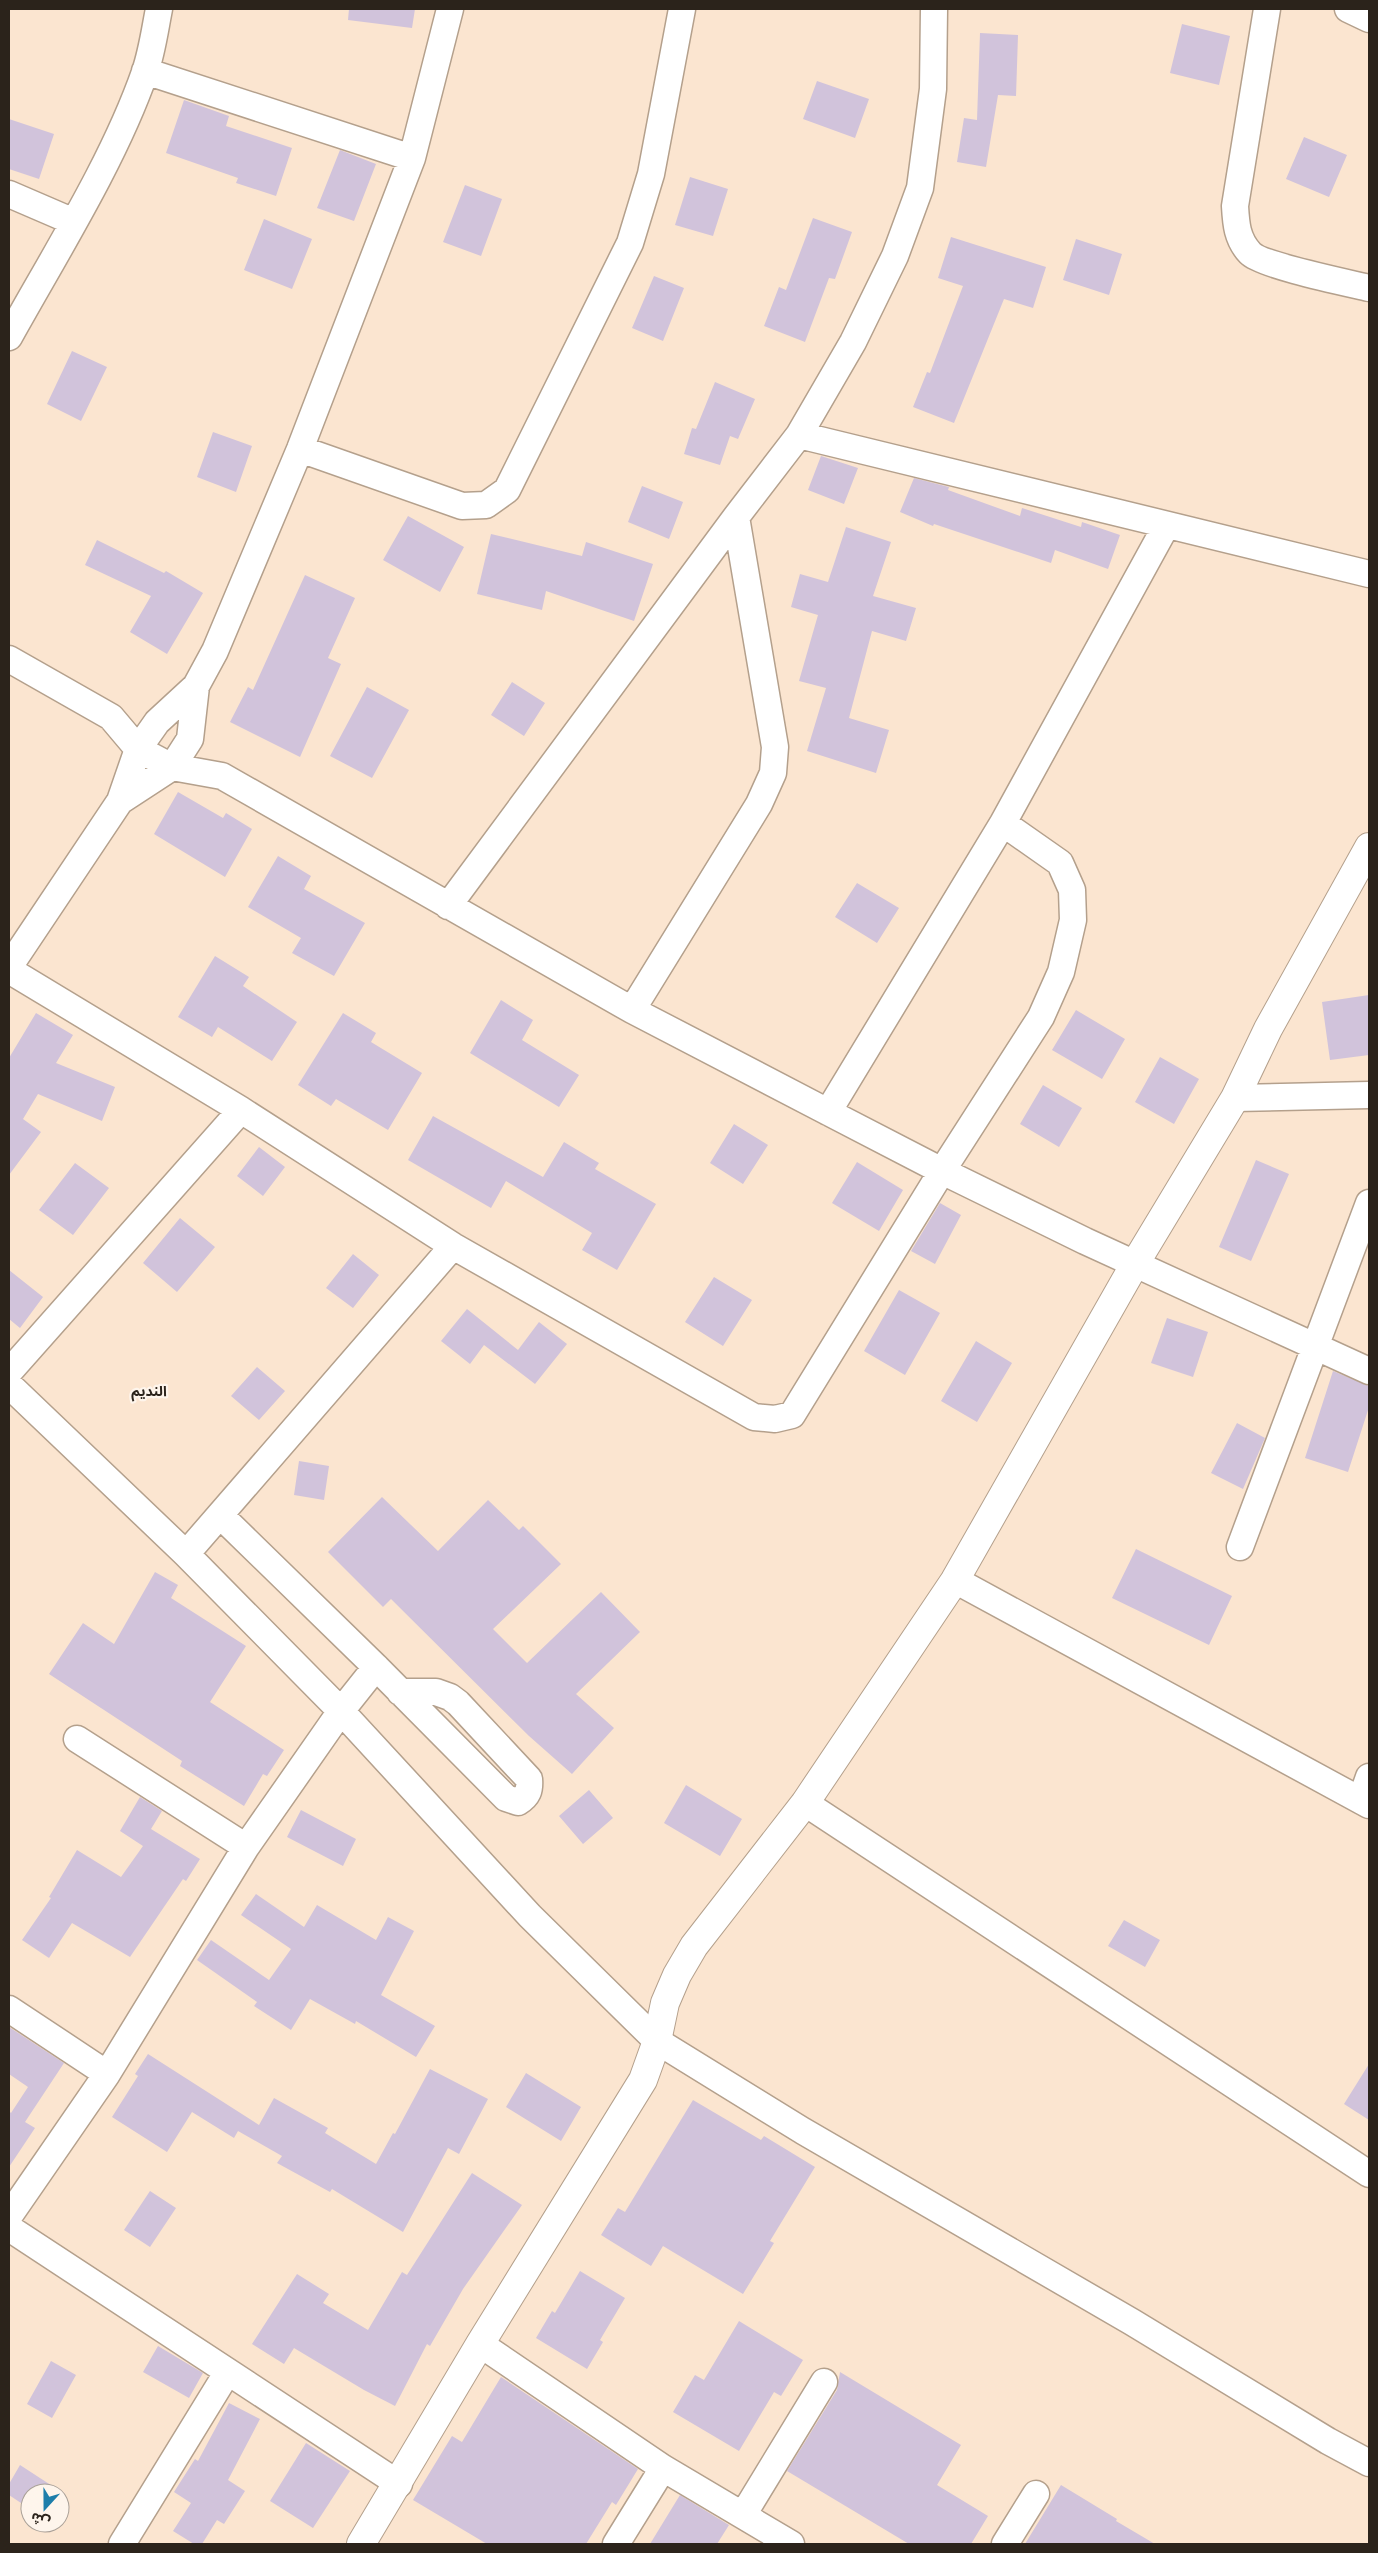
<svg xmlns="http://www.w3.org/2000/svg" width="1378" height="2553" font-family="Literata,'Noto Sans Arabic',serif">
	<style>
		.building { fill: #d1c3db }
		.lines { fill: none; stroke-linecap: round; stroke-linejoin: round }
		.minor-casing { stroke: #b4a08c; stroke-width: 29 }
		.major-casing { stroke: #b4a08c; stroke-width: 30 }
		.minor { stroke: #fff; stroke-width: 26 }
		.major { stroke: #fff; stroke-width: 28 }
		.labels { text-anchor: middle; stroke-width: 4.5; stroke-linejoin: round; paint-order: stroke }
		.neighbourhood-label { font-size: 14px; font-weight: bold; fill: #2b231b; stroke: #fef5ec }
	</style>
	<rect width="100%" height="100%" fill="#fbe5d0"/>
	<path class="building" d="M349,9H415L412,28L348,20Z
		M1182,24L1230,36L1219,85L1170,73Z
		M980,33L1018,35L1016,96L998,95L986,167L957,162L964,118L977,120Z
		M817,81L869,99L855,138L803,119Z
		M184,100L229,116L226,126L292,148L276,196L236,183L238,178L166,153Z
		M9,119L54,134L39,179L9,169Z
		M1304,137L1347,155L1329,197L1286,179Z
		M340,150L376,164L354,221L317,208Z
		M690,177L728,189L713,236L675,225Z
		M465,185L502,199L481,256L443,242Z
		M813,218L852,232L835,279L829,278L805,342L764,326L779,287L786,290Z
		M264,219L312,239L292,289L244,270Z
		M951,237L1046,267L1033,308L1004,299L954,423L913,407L927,372L930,373L963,286L938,278Z
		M1076,239L1122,254L1109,295L1063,280Z
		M654,276L684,288L663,341L632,328Z
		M72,351L107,367L81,421L47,404Z
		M715,382L755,399L738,439L730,436L720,465L684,454L692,428L696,429Z
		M213,432L252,446L236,492L197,477Z
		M821,456L858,468L844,504L808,490Z
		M914,478L949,487L948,490L1020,516L1022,508L1081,527L1082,522L1120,535L1108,569L1055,550L1051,563L934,524L933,526L900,512Z
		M642,486L683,502L669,539L628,522Z
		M408,516L464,547L440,592L383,560Z
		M846,527L891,542L873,596L916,608L906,641L872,631L849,718L889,730L876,773L807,751L826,688L799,681L818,615L791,607L800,574L828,582Z
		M491,534L582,556L586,542L653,564L634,621L546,591L542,610L477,594Z
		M97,540L164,573L166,571L203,593L167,654L130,632L151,596L85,565Z
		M305,575L355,598L328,658L341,664L300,757L230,722L248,687L253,690Z
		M512,682L545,703L524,736L491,715Z
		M367,687L409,710L372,778L330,756Z
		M178,792L223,818L226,813L252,829L225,877L154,834Z
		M278,856L311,876L304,889L365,923L334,976L292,953L301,938L248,907Z
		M857,883L899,908L877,943L835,917Z
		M215,956L249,977L243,986L297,1022L272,1061L218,1027L212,1037L178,1017Z
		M1369,995V1055L1330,1060L1322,1002Z
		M501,1000L533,1020L522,1040L579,1075L559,1107L470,1053Z
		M1076,1010L1125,1039L1102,1079L1052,1050Z
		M36,1013L73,1035L56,1063L115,1087L102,1121L38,1094L23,1119L41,1132L9,1175V1058Z
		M343,1013L376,1033L371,1042L422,1073L388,1130L336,1099L331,1106L298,1085Z
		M1160,1057L1199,1079L1174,1124L1135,1102Z
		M1043,1085L1082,1108L1059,1147L1020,1124Z
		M433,1116L543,1177L564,1142L599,1163L595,1169L656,1204L617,1270L582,1250L592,1233L506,1181L491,1208L408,1160Z
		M734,1124L768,1145L743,1184L710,1163Z
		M259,1147L285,1167L263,1196L237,1176Z
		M1256,1160L1289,1174L1251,1261L1219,1247Z
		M857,1162L903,1190L879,1231L832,1203Z
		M75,1163L109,1188L73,1235L39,1210Z
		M940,1203L961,1215L935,1264L911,1251Z
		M180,1218L215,1247L177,1292L143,1263Z
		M353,1254L379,1275L353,1308L326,1288Z
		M9,1270L43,1297L20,1328L9,1319Z
		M714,1277L752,1300L723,1346L685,1322Z
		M899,1290L940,1313L905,1375L864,1351Z
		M467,1309L518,1350L539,1322L567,1344L535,1384L484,1345L470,1364L441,1341Z
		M1167,1318L1208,1332L1193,1377L1151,1363Z
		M976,1341L1012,1363L977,1422L941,1401Z
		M257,1367L285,1391L259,1420L231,1396Z
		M1333,1371L1369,1386V1407L1348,1472L1305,1458Z
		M1237,1423L1265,1438L1243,1489L1211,1473Z
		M299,1461L329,1466L324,1500L294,1495Z
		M382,1497L438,1551L488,1500L519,1530L523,1526L561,1564L493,1629L527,1663L601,1592L640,1632L576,1694L614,1728L572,1774L529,1736L391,1599L383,1607L328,1552Z
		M1136,1549L1232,1596L1209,1645L1112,1598Z
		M155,1572L178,1585L171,1598L246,1646L210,1702L284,1750L267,1776L263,1774L244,1806L180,1766L182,1761L49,1674L83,1623L114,1644Z
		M686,1785L742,1819L720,1856L664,1823Z
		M589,1790L613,1818L583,1844L559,1816Z
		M140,1797L162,1811L151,1829L200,1859L186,1881L183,1879L130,1957L72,1923L49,1958L22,1940L51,1898L49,1897L77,1850L121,1877L143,1846L120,1831Z
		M301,1810L356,1839L343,1866L287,1837Z
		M256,1894L304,1927L317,1905L376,1940L388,1917L414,1931L381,1995L435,2026L416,2057L356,2021L355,2024L310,1999L291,2030L254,2006L257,2002L197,1960L211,1940L269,1980L291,1949L241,1915Z
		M1124,1920L1160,1940L1145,1967L1108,1946Z
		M9,2027L64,2063L25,2122L35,2128L9,2167V2111L11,2113L28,2087L9,2074Z
		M148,2054L259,2125L274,2098L328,2128L325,2133L376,2164L393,2133L395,2134L430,2069L488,2099L459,2154L448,2148L403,2232L332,2189L330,2192L277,2163L282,2156L238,2131L234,2138L192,2112L167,2152L112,2117L138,2076L135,2074Z
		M1369,2064V2120L1344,2104Z
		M526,2073L581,2107L561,2141L506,2107Z
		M693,2100L761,2140L764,2136L815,2167L770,2241L774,2243L743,2294L663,2246L651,2266L601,2235L618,2208L625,2212Z
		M472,2173L522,2205L463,2289L430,2346L427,2344L395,2406L364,2390L294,2348L284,2364L252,2344L297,2274L329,2294L323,2303L368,2330L402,2272L407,2275Z
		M150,2191L176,2208L150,2247L124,2230Z
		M580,2271L625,2298L600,2340L603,2342L587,2369L536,2338L552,2311L555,2313Z
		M739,2321L803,2360L781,2396L774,2392L739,2451L673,2412L695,2375L704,2380Z
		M158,2346L203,2373L189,2398L143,2372Z
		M51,2361L76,2375L52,2418L27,2404Z
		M840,2372L961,2445L937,2485L988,2516L971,2544H909L787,2471L837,2390Z
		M501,2377L638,2469L616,2505L612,2502L586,2544H487L413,2500L452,2436L462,2442Z
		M229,2403L260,2419L228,2480L245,2491L224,2524L217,2520L202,2544H194L173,2531L191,2503L174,2492L195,2459L198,2461Z
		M306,2443L350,2471L313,2528L270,2501Z
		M20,2465L63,2493H30V2509L9,2495V2484Z
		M1061,2485L1117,2519L1116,2521L1155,2544H1025Z
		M680,2495L729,2525L717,2544H650Z"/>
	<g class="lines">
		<g class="minor-casing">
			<path id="minor" d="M1267,9L1235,206C1236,224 1237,239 1250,253C1261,265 1348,283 1369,288
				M1348,9L1369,19
				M145,71L412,158
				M9,194L74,222
				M9,337C55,254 114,161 145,72C152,52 155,29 159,9
				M799,435L1369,574
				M300,449L462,506L486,505L507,490L630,243L651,174L682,9
				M9,659L111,717L138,749L172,767L222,776L632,1010L828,1112L942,1171L1085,1241L1369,1371
				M120,801L172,767L190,739L196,686L215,651L300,449L412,158L450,9
				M448,906L736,517L799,435L853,342L895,256L920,188L933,89L934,9
				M9,967L120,801L138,749L157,722L196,686
				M9,970L241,1110L453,1246L754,1417L775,1419L792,1415L942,1171L1041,1017L1061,972L1073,920L1072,890L1060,863L1003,823
				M632,1010L759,804L773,773L775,747L736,517
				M1235,1098L1369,1095
				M828,1112L1003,823L1166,526
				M9,1372L241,1110
				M9,1385L186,1554L341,1711L530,1916L657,2041L803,2131L1132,2322L1328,2441L1369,2463
				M220,1515L376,1667L506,1798L518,1802C528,1796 530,1790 529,1779L458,1703L450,1697L436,1692H400
				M1240,1547L1369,1203
				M186,1554L453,1246
				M955,1580L1369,1805
				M77,1739L246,1847
				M1361,1800L1369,1777
				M805,1803L1369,2174
				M9,2009L107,2074
				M9,2216L107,2074L246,1847L341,1711L376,1667
				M9,2228L399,2484
				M480,2344L663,2468L791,2544
				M743,2515L824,2382
				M122,2544L227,2373
				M616,2544L663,2468
				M1005,2544L1036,2494"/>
		</g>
		<g class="major-casing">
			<path id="major" d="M361,2544L480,2344L643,2080L657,2041L665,2003L677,1975L694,1946L805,1803L955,1580L1136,1262L1235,1098L1268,1029L1369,847"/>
		</g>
		<use href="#minor" class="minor"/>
		<use href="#major" class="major"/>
	</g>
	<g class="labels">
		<g class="neighbourhood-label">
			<text x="149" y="1396">النديم</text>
		</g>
	</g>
	<rect width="1378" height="2553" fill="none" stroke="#2b231b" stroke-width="20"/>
	<g transform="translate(45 2508) rotate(201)"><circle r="24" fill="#fef5ec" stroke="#aaa198"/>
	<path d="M0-4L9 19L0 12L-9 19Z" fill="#1e7eaa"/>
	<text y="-8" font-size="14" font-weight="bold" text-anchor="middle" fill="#2b231b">ش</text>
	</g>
</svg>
